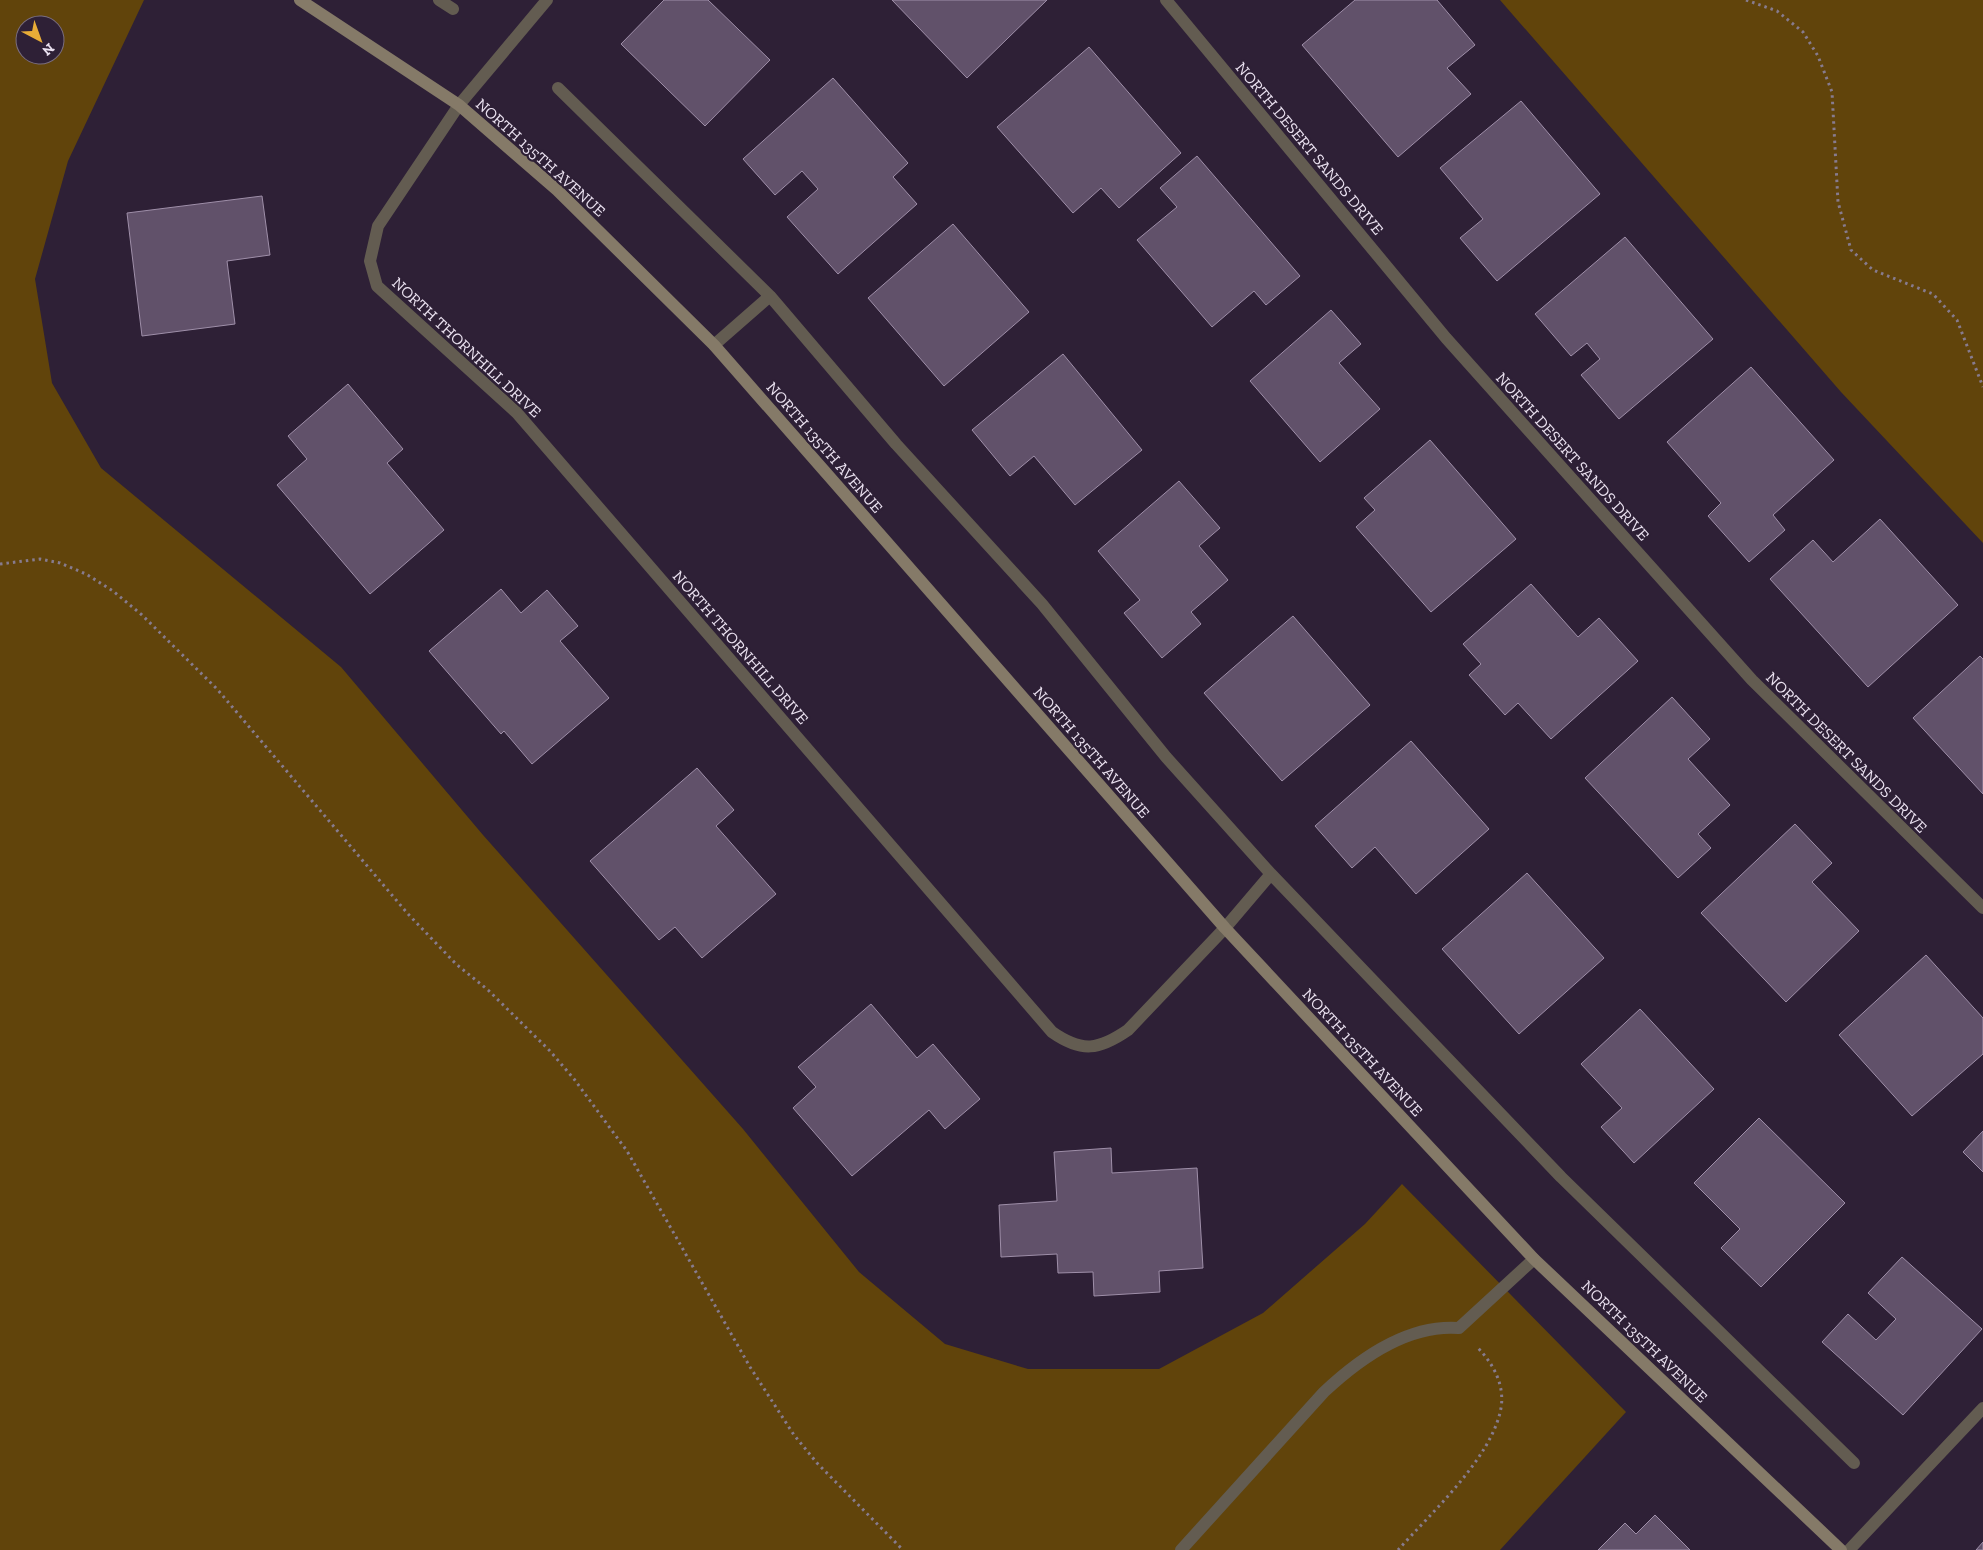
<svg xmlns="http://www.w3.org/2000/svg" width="1983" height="1550" font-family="'Zilla Slab',serif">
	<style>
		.green { fill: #61440b; fill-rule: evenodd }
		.building { fill: #61516a; stroke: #9f8fa9 }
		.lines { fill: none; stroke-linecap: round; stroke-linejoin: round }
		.path { stroke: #877b8e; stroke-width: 3; stroke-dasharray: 2.5 4; stroke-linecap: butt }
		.lane { stroke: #635c51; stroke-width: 12 }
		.street { stroke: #635c51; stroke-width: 12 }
		.secondary { stroke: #857a68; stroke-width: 12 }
		.labels { text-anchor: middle; stroke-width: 4.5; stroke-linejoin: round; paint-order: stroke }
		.street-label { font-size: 16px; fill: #ebe2f1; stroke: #2e2036 }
	</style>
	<rect width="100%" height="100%" fill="#2e2036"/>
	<path class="green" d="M0,0H144L68,161L35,279L52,383L101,468L341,667L483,835L743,1129L859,1272L945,1344L1028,1369H1159L1263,1313L1365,1224L1402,1184L1626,1412L1500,1550H0ZM25,25H55V55H25Z
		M1500,0H1983V543L1841,392Z"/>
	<path class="building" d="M664,0H708L770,60L705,126L621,44Z
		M892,0H1047L967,78Z
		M1355,0H1437L1475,45L1447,68L1471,94L1398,157L1302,45Z
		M1089,47L1181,153L1119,208L1101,188L1073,213L997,127Z
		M833,78L908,163L893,177L917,204L838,274L787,217L818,189L802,171L775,195L743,159Z
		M1521,101L1600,194L1497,281L1460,238L1483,219L1440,168Z
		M1197,156L1300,276L1266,305L1254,291L1212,327L1137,240L1177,207L1160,188Z
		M262,196L270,255L227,261L235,324L142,336L127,213Z
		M953,224L1029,312L944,386L868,298Z
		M1625,237L1713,339L1619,419L1581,375L1600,359L1587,343L1571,356L1535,314Z
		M1331,310L1361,344L1339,363L1380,409L1320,462L1250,381Z
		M1063,354L1142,450L1075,505L1034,456L1010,476L972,430Z
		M1751,367L1834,460L1773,515L1785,530L1749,562L1708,516L1721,503L1667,442Z
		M348,384L403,449L387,463L444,530L370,594L277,485L307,459L288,436Z
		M1430,440L1516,539L1431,612L1356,527L1375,510L1364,498Z
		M1179,481L1220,528L1199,546L1228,580L1191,612L1201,624L1162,658L1124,613L1140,600L1098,551Z
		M1880,519L1958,605L1868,687L1770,579L1813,540L1833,562Z
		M1531,584L1578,637L1599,618L1638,661L1551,739L1518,703L1505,715L1469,675L1481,664L1463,644Z
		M501,589L521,613L547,590L578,626L560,641L609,698L532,764L504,731L501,734L429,651Z
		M1293,616L1370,705L1282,781L1204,693Z
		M1980,656L1983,659V794L1913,718Z
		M1672,697L1710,739L1688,759L1730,805L1698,834L1711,848L1678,878L1585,778Z
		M1411,741L1489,829L1416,894L1375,847L1352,868L1315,826Z
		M697,768L734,810L716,826L776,894L702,958L675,927L659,940L590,861Z
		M1795,824L1832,863L1812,882L1859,931L1786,1002L1701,913Z
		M1527,873L1604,958L1519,1034L1442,949Z
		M1926,955L1983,1018V1054L1912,1116L1839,1035Z
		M871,1004L917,1058L933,1044L980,1099L945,1129L929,1110L852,1176L793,1108L816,1087L798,1067Z
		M1640,1009L1714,1089L1634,1163L1601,1127L1622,1108L1581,1064Z
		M1759,1118L1845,1203L1761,1287L1721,1248L1740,1229L1694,1183Z
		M1983,1131V1172L1963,1152Z
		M1111,1148L1112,1173L1197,1168L1203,1268L1159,1271L1160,1292L1094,1296L1093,1272L1058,1273L1057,1254L1001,1257L999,1205L1057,1201L1054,1152Z
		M1902,1257L1982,1329L1903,1415L1822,1342L1848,1314L1876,1340L1896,1319L1868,1293Z
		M1655,1515L1690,1550H1598L1625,1523L1636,1534Z
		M1983,1542V1550H1976Z"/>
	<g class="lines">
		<path class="path" d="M1746,0L1777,11L1803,32L1818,56L1832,92L1838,202L1851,250L1873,270L1933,294L1957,320L1983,387
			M0,564L40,559L60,563L86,574L113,591L142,615L217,689L408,914L456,964L488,990L550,1051L574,1079L627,1151L750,1367L794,1435L817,1463L903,1550
			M1398,1550C1431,1513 1492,1458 1501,1408C1505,1385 1493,1363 1477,1347"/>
		<path class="lane" d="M439,0L453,9
			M558,88L770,296L896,444L1042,604L1166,757L1271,874L1561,1177L1854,1463
			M714,345L770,296
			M1225,928L1271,874
			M1181,1550L1324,1392C1359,1359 1408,1324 1459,1328L1534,1259"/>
		<path class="street" d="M547,0L459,105L378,226L370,261L377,286L517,413L1052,1032C1082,1053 1099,1050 1128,1030L1225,928
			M1166,0L1446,338L1752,680L1983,908
			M1849,1550L1983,1408"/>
		<path class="secondary" d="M300,0L459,105L557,190L714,345L1225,928L1434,1152L1534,1259L1841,1550"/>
	</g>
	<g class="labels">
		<g class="street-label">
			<text transform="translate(1310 148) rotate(50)" y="6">NORTH DESERT SANDS DRIVE</text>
			<text transform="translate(541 157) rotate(42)" y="6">NORTH 135TH AVENUE</text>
			<text transform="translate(467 347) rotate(43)" y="6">NORTH THORNHILL DRIVE</text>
			<text transform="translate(825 447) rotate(49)" y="6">NORTH 135TH AVENUE</text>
			<text transform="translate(1573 456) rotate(48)" y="6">NORTH DESERT SANDS DRIVE</text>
			<text transform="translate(741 647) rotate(49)" y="6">NORTH THORNHILL DRIVE</text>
			<text transform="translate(1092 752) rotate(49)" y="6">NORTH 135TH AVENUE</text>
			<text transform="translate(1847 752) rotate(45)" y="6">NORTH DESERT SANDS DRIVE</text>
			<text transform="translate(1363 1052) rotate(47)" y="6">NORTH 135TH AVENUE</text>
			<text transform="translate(1645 1341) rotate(44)" y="6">NORTH 135TH AVENUE</text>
		</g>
	</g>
	<g transform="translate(40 40) rotate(139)"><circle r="24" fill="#2e2036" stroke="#7a6e81"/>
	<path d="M0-4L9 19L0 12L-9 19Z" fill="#e8ac37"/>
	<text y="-8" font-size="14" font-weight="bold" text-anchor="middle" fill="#ebe2f1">N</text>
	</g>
</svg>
